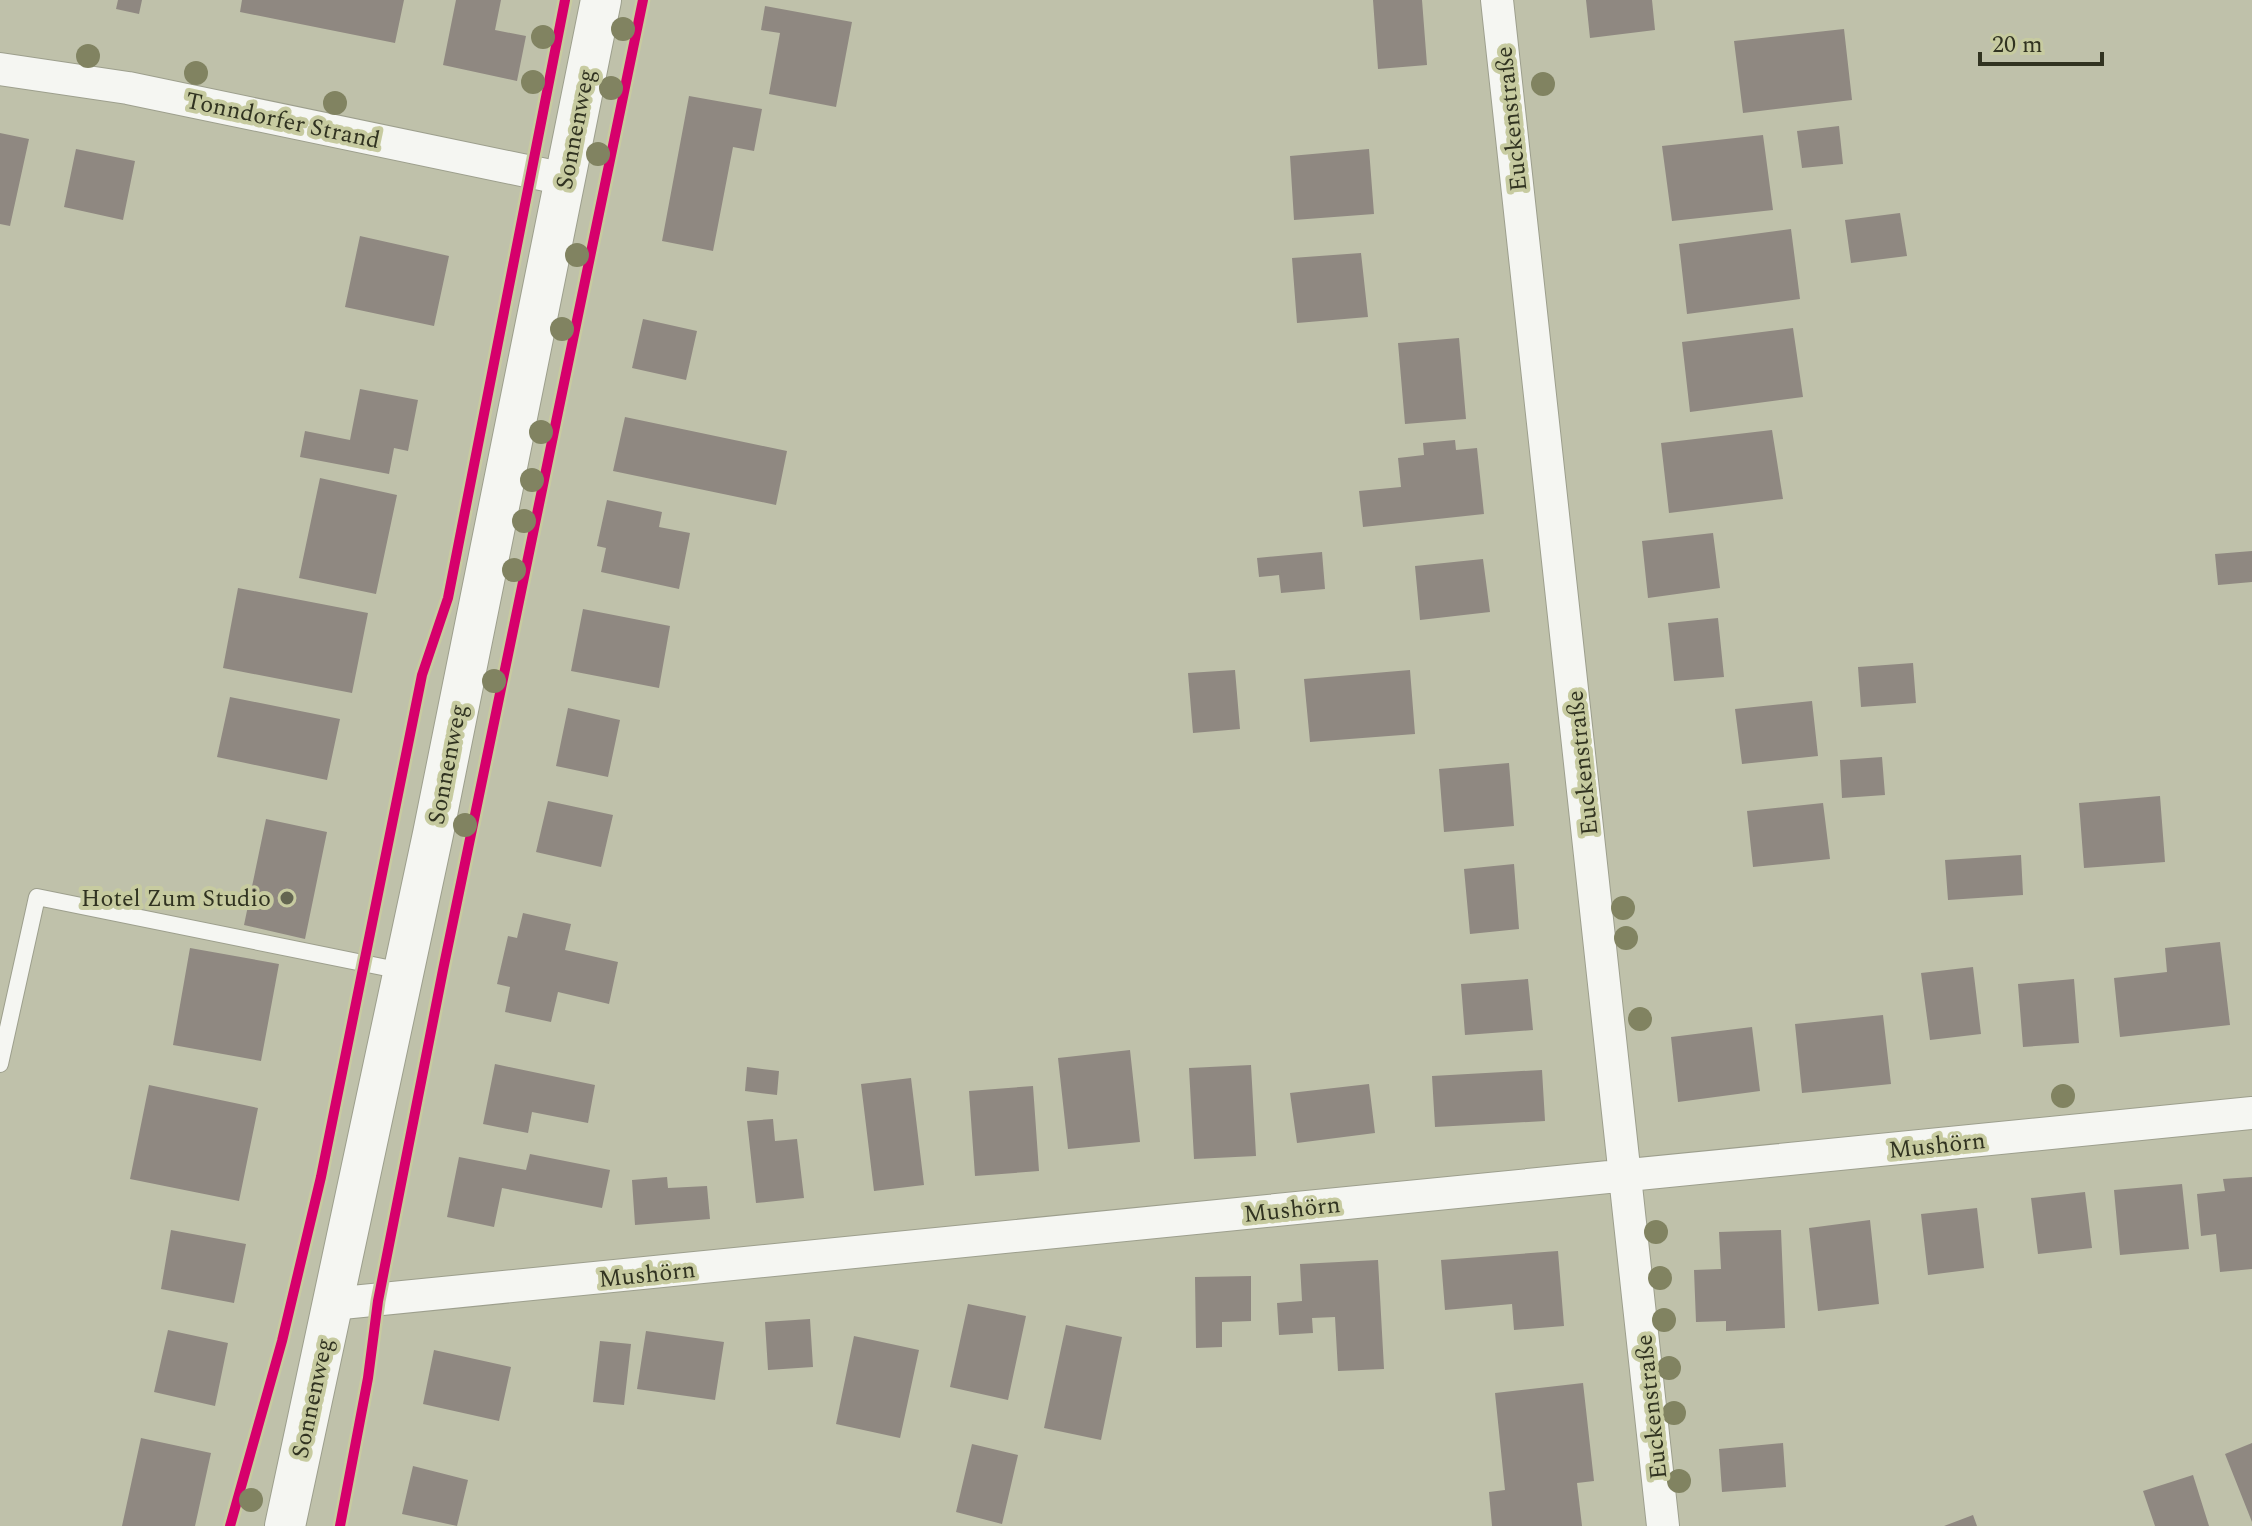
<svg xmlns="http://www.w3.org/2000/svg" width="2252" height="1526" font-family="Spectral,serif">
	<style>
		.building { fill: #8f8881 }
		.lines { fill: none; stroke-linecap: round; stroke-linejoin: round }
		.service-casing { stroke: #9d9f8d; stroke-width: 18 }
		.minor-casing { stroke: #9d9f8d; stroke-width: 34 }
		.tertiary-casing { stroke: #9d9f8d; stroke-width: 42 }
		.service { stroke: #f5f6f2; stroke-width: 16 }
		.minor { stroke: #f5f6f2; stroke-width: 32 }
		.tertiary { stroke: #f5f6f2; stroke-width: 40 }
		.cycleway-casing { stroke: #c7cba0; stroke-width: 15 }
		.cycleway { stroke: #d6006c; stroke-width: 10 }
		.tree { fill: #818361 }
		.poi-dot { fill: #636551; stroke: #c7cba0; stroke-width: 3 }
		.labels { text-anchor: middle; stroke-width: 8; stroke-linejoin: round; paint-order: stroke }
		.street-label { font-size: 24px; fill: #313321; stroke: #c7cba0 }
		.poi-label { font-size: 24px; fill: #313321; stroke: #c7cba0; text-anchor: end }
	</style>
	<rect width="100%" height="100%" fill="#bfc1aa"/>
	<path class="building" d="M118,0H142L139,14L116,9Z
		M242,0H404L395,43L240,12Z
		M456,0H501L495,30L526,36L517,81L443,65Z
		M1373,0H1422L1427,65L1378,69Z
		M1586,0H1652L1655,30L1590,38Z
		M765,6L852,22L836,107L769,94L780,33L761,30Z
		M1844,29L1852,100L1743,113L1734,41Z
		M689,96L762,109L754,151L733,147L713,251L662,241Z
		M1839,126L1843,164L1802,168L1797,131Z
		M0,133L29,139L10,226L0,224Z
		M1763,135L1773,210L1672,221L1662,146Z
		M76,149L135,161L123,220L64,207Z
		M1369,149L1374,214L1294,220L1290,156Z
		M1900,213L1907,256L1851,263L1845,220Z
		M1791,229L1800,299L1687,314L1679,244Z
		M360,236L449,256L434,326L345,307Z
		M1361,253L1368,317L1297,323L1292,258Z
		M643,319L697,331L686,380L632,368Z
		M1793,328L1803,397L1690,412L1682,342Z
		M1459,338L1466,419L1405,424L1398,343Z
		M360,389L418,400L408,451L394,448L389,474L300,457L305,431L350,440Z
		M625,417L787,451L776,505L613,471Z
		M1772,430L1783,499L1669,513L1661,443Z
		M1455,440L1456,450L1477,448L1484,514L1363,527L1359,491L1401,487L1398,458L1424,455L1423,443Z
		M320,478L397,495L376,594L299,578Z
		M607,500L662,512L659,527L690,533L679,589L601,572L606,548L597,546Z
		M1713,533L1720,588L1648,598L1642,541Z
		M2252,551V582L2218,585L2215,554Z
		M1322,552L1325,589L1281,593L1279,575L1259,577L1257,558Z
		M1483,559L1490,612L1420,620L1415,566Z
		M238,588L368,613L352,693L223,668Z
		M583,609L670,626L659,688L571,671Z
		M1718,618L1724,677L1674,681L1668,623Z
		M1913,663L1916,703L1861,707L1858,667Z
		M1235,670L1240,729L1193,733L1188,673Z
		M1410,670L1415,734L1310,742L1304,679Z
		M230,697L340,719L327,780L217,757Z
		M1812,701L1818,756L1742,764L1735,709Z
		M568,708L620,720L608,777L556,766Z
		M1882,757L1885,795L1842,798L1840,760Z
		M1509,763L1514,826L1444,832L1439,769Z
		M2160,796L2165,862L2084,868L2079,803Z
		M548,801L613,815L601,867L536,852Z
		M1823,803L1830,859L1753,867L1747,811Z
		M266,819L327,832L305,939L244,925Z
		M2021,855L2023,895L1948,900L1945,860Z
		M1514,864L1519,929L1470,934L1464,869Z
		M523,913L571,924L565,950L618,962L609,1004L558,992L551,1022L505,1012L510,987L497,984L508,936L517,938Z
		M2220,942L2230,1025L2120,1037L2114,978L2167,972L2165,948Z
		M190,948L279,964L261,1061L173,1045Z
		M1973,967L1981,1034L1930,1040L1921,973Z
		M1528,979L1533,1030L1465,1035L1461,984Z
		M2074,979L2079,1043L2023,1047L2018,984Z
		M1883,1015L1891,1084L1802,1093L1795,1024Z
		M1752,1027L1760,1091L1678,1102L1671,1037Z
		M1130,1050L1140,1142L1068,1149L1058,1058Z
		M495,1064L595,1085L588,1123L532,1112L528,1133L483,1124Z
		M1251,1065L1256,1156L1194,1159L1189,1068Z
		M747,1067L779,1071L777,1095L745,1091Z
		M1542,1070L1545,1121L1435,1127L1432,1076Z
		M911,1078L924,1185L874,1191L861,1084Z
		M1369,1084L1375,1133L1297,1143L1290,1093Z
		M149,1085L258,1108L239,1201L130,1179Z
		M1033,1086L1039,1171L975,1176L969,1091Z
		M773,1119L775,1141L797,1139L804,1198L756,1203L747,1121Z
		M530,1154L610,1170L602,1208L502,1188L494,1227L447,1217L459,1157L526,1170Z
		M667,1177L668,1188L707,1186L710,1219L635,1225L632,1180Z
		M2252,1177V1269L2220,1272L2216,1234L2201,1236L2197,1194L2225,1191L2223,1179Z
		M2182,1184L2189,1249L2120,1255L2114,1190Z
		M2085,1192L2092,1248L2038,1254L2031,1198Z
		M1977,1208L1984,1268L1928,1275L1921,1214Z
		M1870,1220L1879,1304L1818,1311L1809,1228Z
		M171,1230L246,1244L234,1303L161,1289Z
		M1781,1230L1785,1328L1726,1331V1321L1696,1322L1694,1270L1721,1269L1719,1232Z
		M1558,1251L1564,1326L1514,1330L1512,1304L1445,1310L1441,1260Z
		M1378,1260L1384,1369L1338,1371L1335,1317L1312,1318L1313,1333L1279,1335L1277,1303L1302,1301L1300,1264Z
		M1251,1276V1321L1222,1322V1347L1196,1348L1195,1277Z
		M968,1304L1026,1316L1008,1400L950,1387Z
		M810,1319L813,1367L768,1370L765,1322Z
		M1066,1325L1122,1337L1101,1440L1044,1428Z
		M168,1330L228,1343L215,1406L154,1392Z
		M646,1331L724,1342L715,1400L637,1389Z
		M854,1336L919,1350L900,1438L836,1424Z
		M600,1341L631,1344L624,1405L593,1402Z
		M434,1350L511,1367L499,1421L423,1404Z
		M1583,1383L1594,1481L1577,1483L1582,1526H1492L1489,1492L1505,1490L1495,1393Z
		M141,1438L211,1453L195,1526H122Z
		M1783,1443L1786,1487L1722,1492L1719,1449Z
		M2252,1443V1522L2225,1454Z
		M972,1444L1018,1455L1002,1524L956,1512Z
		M413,1466L468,1480L457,1526L402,1514Z
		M2193,1475L2209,1526H2155L2143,1491Z
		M1973,1515L1977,1526H1944Z"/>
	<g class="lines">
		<g class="service-casing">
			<path id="service" d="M0,1064L37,897L402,971"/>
		</g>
		<g class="minor-casing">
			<path id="minor" d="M1497,0L1663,1526
				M0,69L128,88L565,179
				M332,1304L2252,1113"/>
		</g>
		<g class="tertiary-casing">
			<path id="tertiary" d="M285,1526L433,834L601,0"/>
		</g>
		<use href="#service" class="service"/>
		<use href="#minor" class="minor"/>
		<use href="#tertiary" class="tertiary"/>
		<g class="cycleway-casing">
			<path id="cycleway" d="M230,1526L282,1341L321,1177L422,675L448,598L565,0
				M340,1526L368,1378L378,1301L443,970L643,0"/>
		</g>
		<use href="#cycleway" class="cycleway"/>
	</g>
	<g class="tree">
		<circle cx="623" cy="29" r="12"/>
		<circle cx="543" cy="37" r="12"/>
		<circle cx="88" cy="56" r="12"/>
		<circle cx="196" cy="73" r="12"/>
		<circle cx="533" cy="82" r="12"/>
		<circle cx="1543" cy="84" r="12"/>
		<circle cx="611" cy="88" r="12"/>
		<circle cx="335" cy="103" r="12"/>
		<circle cx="598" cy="154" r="12"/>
		<circle cx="577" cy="255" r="12"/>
		<circle cx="562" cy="329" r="12"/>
		<circle cx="541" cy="432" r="12"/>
		<circle cx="532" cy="480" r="12"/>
		<circle cx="524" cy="521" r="12"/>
		<circle cx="514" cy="570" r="12"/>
		<circle cx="494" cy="681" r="12"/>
		<circle cx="465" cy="825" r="12"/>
		<circle cx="1623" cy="908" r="12"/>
		<circle cx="1626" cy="938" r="12"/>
		<circle cx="1640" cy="1019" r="12"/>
		<circle cx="2063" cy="1096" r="12"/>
		<circle cx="1656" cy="1232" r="12"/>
		<circle cx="1660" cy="1278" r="12"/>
		<circle cx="1664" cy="1320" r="12"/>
		<circle cx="1669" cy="1368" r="12"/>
		<circle cx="1674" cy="1413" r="12"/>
		<circle cx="1679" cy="1481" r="12"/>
		<circle cx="251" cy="1500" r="12"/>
	</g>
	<circle class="poi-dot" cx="287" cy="898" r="8"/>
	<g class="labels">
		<g class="street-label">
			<text transform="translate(1511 119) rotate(-96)" y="8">Euckenstraße</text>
			<text transform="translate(283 120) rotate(12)" y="8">Tonndorfer Strand</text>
			<text transform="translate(575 129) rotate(-79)" y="8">Sonnenweg</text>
			<text transform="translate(1582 763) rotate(-96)" y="8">Euckenstraße</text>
			<text transform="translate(447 764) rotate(-79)" y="8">Sonnenweg</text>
			<text transform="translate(1937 1145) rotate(-6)" y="8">Mushörn</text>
			<text transform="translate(1292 1209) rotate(-6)" y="8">Mushörn</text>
			<text transform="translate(647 1274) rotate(-6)" y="8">Mushörn</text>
			<text transform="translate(312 1398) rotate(-78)" y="8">Sonnenweg</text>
			<text transform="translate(1651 1407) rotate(-96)" y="8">Euckenstraße</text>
		</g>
		<g class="poi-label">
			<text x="271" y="906">Hotel Zum Studio</text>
		</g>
	</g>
	<path d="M1980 52v12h122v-12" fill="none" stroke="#313321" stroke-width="4"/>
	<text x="1992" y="52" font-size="24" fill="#313321" stroke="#c7cba0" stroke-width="6" paint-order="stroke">20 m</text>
</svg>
